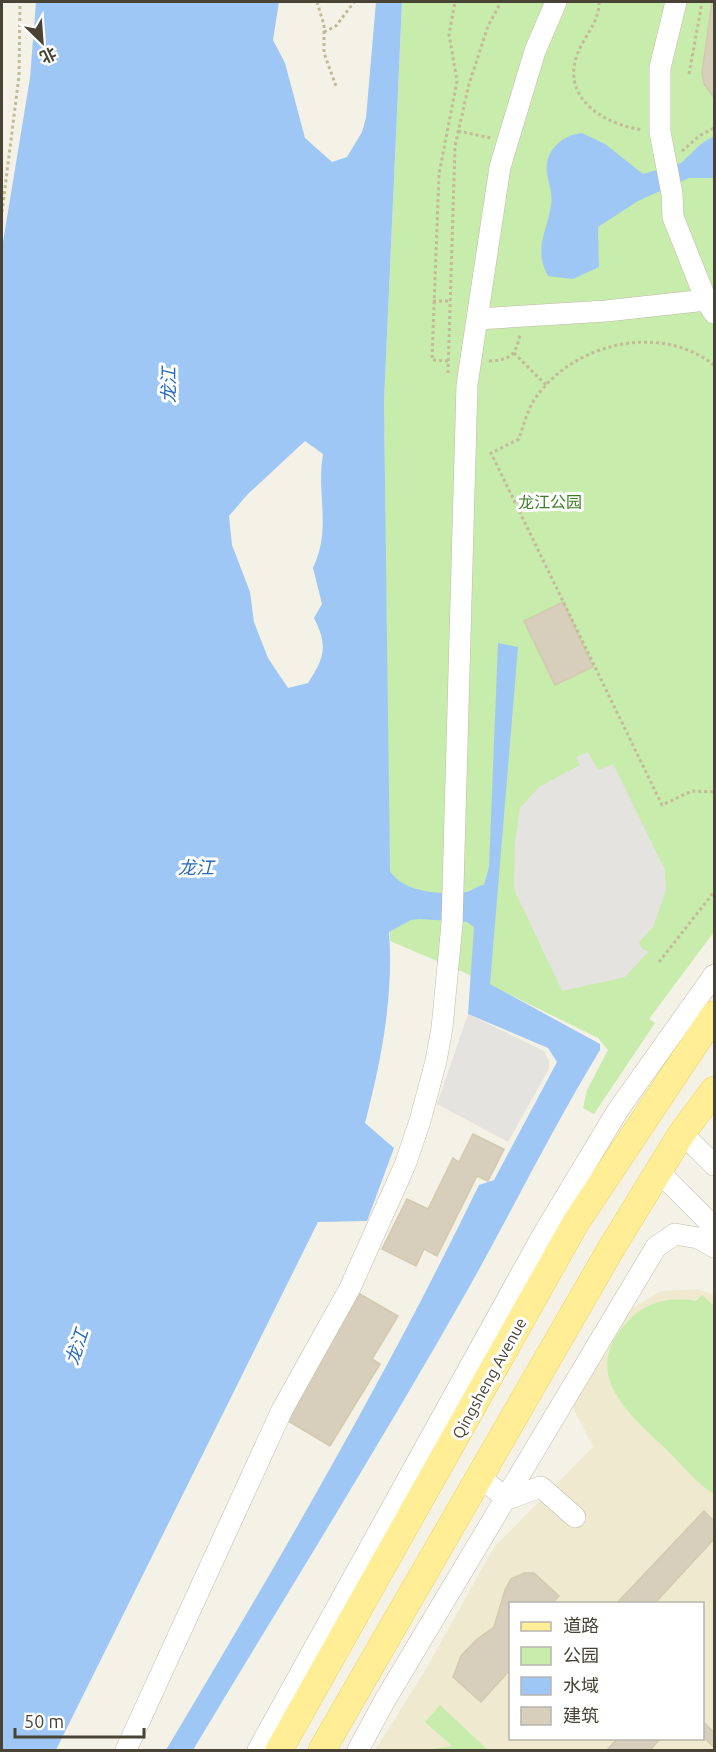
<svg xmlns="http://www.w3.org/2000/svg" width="716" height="1752" font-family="Ubuntu,'Noto Sans SC',sans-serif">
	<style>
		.education { fill: #efeacf; fill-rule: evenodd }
		.green { fill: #c7ecac }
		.parking { fill: #e5e3df }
		.water { fill: #9fc7f5; fill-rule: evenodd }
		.building { fill: #d7cfbb; stroke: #d2c9ae; stroke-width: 1.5 }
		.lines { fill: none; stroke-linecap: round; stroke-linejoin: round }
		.minor-casing { stroke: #c1bba8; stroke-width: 22 }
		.major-casing { stroke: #ecd35d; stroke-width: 28 }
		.path { stroke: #c3ba98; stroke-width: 3; stroke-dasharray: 3 3; stroke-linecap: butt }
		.minor { stroke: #fff; stroke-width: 21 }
		.major { stroke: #ffee95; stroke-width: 27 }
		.labels { text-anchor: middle; stroke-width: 6; stroke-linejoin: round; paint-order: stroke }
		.park-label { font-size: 16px; fill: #3b7e24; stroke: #fff }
		.street-label { font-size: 16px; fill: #484335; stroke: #fff }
		.water-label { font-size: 18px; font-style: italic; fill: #266abc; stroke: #fff }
	</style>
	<rect width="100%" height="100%" fill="#f4f2e6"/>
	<path class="education" d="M698,1289L714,1295V1750H375L423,1674L494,1547L593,1447L572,1406L629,1310L661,1291ZM510,1604H702V1738H510Z"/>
	<path class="green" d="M402,2H714V932L649,1019L655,1023L594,1114L583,1108L587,1090L608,1050L598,1038L470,975L390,941L384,402Z
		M702,1295L714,1306V1494C697,1484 682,1465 668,1451C629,1414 577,1373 629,1320C648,1301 670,1297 696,1301Z
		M440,1705L488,1750H427L452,1746L425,1722Z"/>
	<path class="parking" d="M588,752L598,770L613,764L665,870L666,890L653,927L639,942L642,949L649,951L625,977L562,991L514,889L515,843L520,808L539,787L580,765L576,757Z
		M468,1014L544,1051L549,1061V1069L508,1142L437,1104Z"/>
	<path class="water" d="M36,2H279L273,40L285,63L305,138L332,162L347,157L362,132L366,118L376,2H402L384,402L390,871C404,893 441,895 466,892C473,891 477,885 484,885L489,867L498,643L518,647L490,984L600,1044V1050C552,1129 512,1211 467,1291C379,1446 285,1597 193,1750H166C276,1566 385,1379 479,1185L494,1180L557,1062L548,1048L468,1014L474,927L467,922L419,919L411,920L389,932C394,996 381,1062 365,1123L394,1148L367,1221L318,1222L56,1750H2V248L30,78ZM305,441L323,454C316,495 332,528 313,568L322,604L314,618C328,646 325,657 308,683L288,688L268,658L254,622L250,592L232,545L229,516L247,495Z
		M582,133L605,144L643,174L681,163L701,144L714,136V178H689L638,201L598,227L599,267L573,279L548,276C533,247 547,234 551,205C553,194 549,185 547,173C544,151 562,135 582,133Z"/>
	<path class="building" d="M712,2H714V98L704,84L702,73Z
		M563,602L593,667L555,685L524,621Z
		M473,1134L504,1149L488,1181L477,1176L437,1256L424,1249L416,1266L382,1249L407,1199L428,1209L453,1158L459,1162Z
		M358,1293L398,1316L372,1359L380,1364L330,1446L283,1418Z
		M704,1511L714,1521V1539L654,1604H616Z
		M524,1573H534L559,1596L554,1601L557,1604H510V1670L481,1702L453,1677L461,1656L476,1640L494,1627L505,1590L511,1579Z
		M702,1721L714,1732V1747L702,1736Z
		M618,1738H661L650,1750H607Z"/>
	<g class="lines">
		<g class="minor-casing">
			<path id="minor" d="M676,2L660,68V132L672,194L673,217L706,300L714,313
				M477,319L606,311L706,300
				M682,1133L714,1165
				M658,1171L714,1227
				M480,1477L507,1499L541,1487L575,1517
				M126,1750L282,1410L350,1288L375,1232L405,1165L420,1121L436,1061L442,1028L452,924L467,385L500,167L535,51L556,2
				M258,1750L541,1238L618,1110L714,975
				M358,1750L385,1700L656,1247L675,1234L698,1238L714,1247"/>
		</g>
		<g class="major-casing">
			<path id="major" d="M279,1750L576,1222L714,1015
				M322,1750L612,1247L682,1133L714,1090"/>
		</g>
		<path class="path" d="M317,2L324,25V53L336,86
			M599,2C600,22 582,38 576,58C563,101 607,125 643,130
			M324,32L336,26L354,2
			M689,74L702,2
			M458,131L491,138
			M682,151L699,136L714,128
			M2,212L19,76L20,2
			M433,301H450
			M514,353L546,385
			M448,361L432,360L439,174L457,81L449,34L455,2
			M489,361C511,360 516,355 520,334
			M714,365C659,322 572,343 534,400C527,412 523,426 519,439L491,453L662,805L692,791L714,792
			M448,373L455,146L469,84L488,26L501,2
			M659,962L714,892"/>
		<use href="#minor" class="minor"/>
		<use href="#major" class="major"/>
	</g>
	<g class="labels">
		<g class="park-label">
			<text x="550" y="508">龙江公园</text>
		</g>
		<g class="street-label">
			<text transform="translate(489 1378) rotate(-61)" y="6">Qingsheng Avenue</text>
		</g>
		<g class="water-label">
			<text transform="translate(169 385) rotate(-90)" y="6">龙江</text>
			<text x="196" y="874">龙江</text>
			<text transform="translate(77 1347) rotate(-72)" y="6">龙江</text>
		</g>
	</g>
	<rect width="716" height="1752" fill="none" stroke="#484335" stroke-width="6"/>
	<rect x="509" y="1602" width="195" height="138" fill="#ffffff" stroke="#b6b4ae" stroke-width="1.5"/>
	<rect x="521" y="1622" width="30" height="9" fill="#ffee95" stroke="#b6b4ae" stroke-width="1.5"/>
	<text x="563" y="1632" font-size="18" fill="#484335">道路</text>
	<rect x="521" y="1647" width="30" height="18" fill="#c7ecac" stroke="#b6b4ae" stroke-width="1.5"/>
	<text x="563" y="1662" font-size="18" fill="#484335">公园</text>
	<rect x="521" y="1677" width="30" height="18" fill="#9fc7f5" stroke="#b6b4ae" stroke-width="1.5"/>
	<text x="563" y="1692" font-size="18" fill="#484335">水域</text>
	<rect x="521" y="1707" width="30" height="18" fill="#d7cfbb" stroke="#b6b4ae" stroke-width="1.5"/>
	<text x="563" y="1722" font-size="18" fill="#484335">建筑</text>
	<g transform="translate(42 42) rotate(155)" stroke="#ffffff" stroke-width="4.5" paint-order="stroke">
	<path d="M0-4.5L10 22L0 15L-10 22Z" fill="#484335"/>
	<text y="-9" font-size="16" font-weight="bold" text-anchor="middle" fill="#484335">北</text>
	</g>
	<path d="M15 1728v9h129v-9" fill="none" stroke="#484335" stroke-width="3"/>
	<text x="24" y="1728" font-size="18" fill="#484335" stroke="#ffffff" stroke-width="4.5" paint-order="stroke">50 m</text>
</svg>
